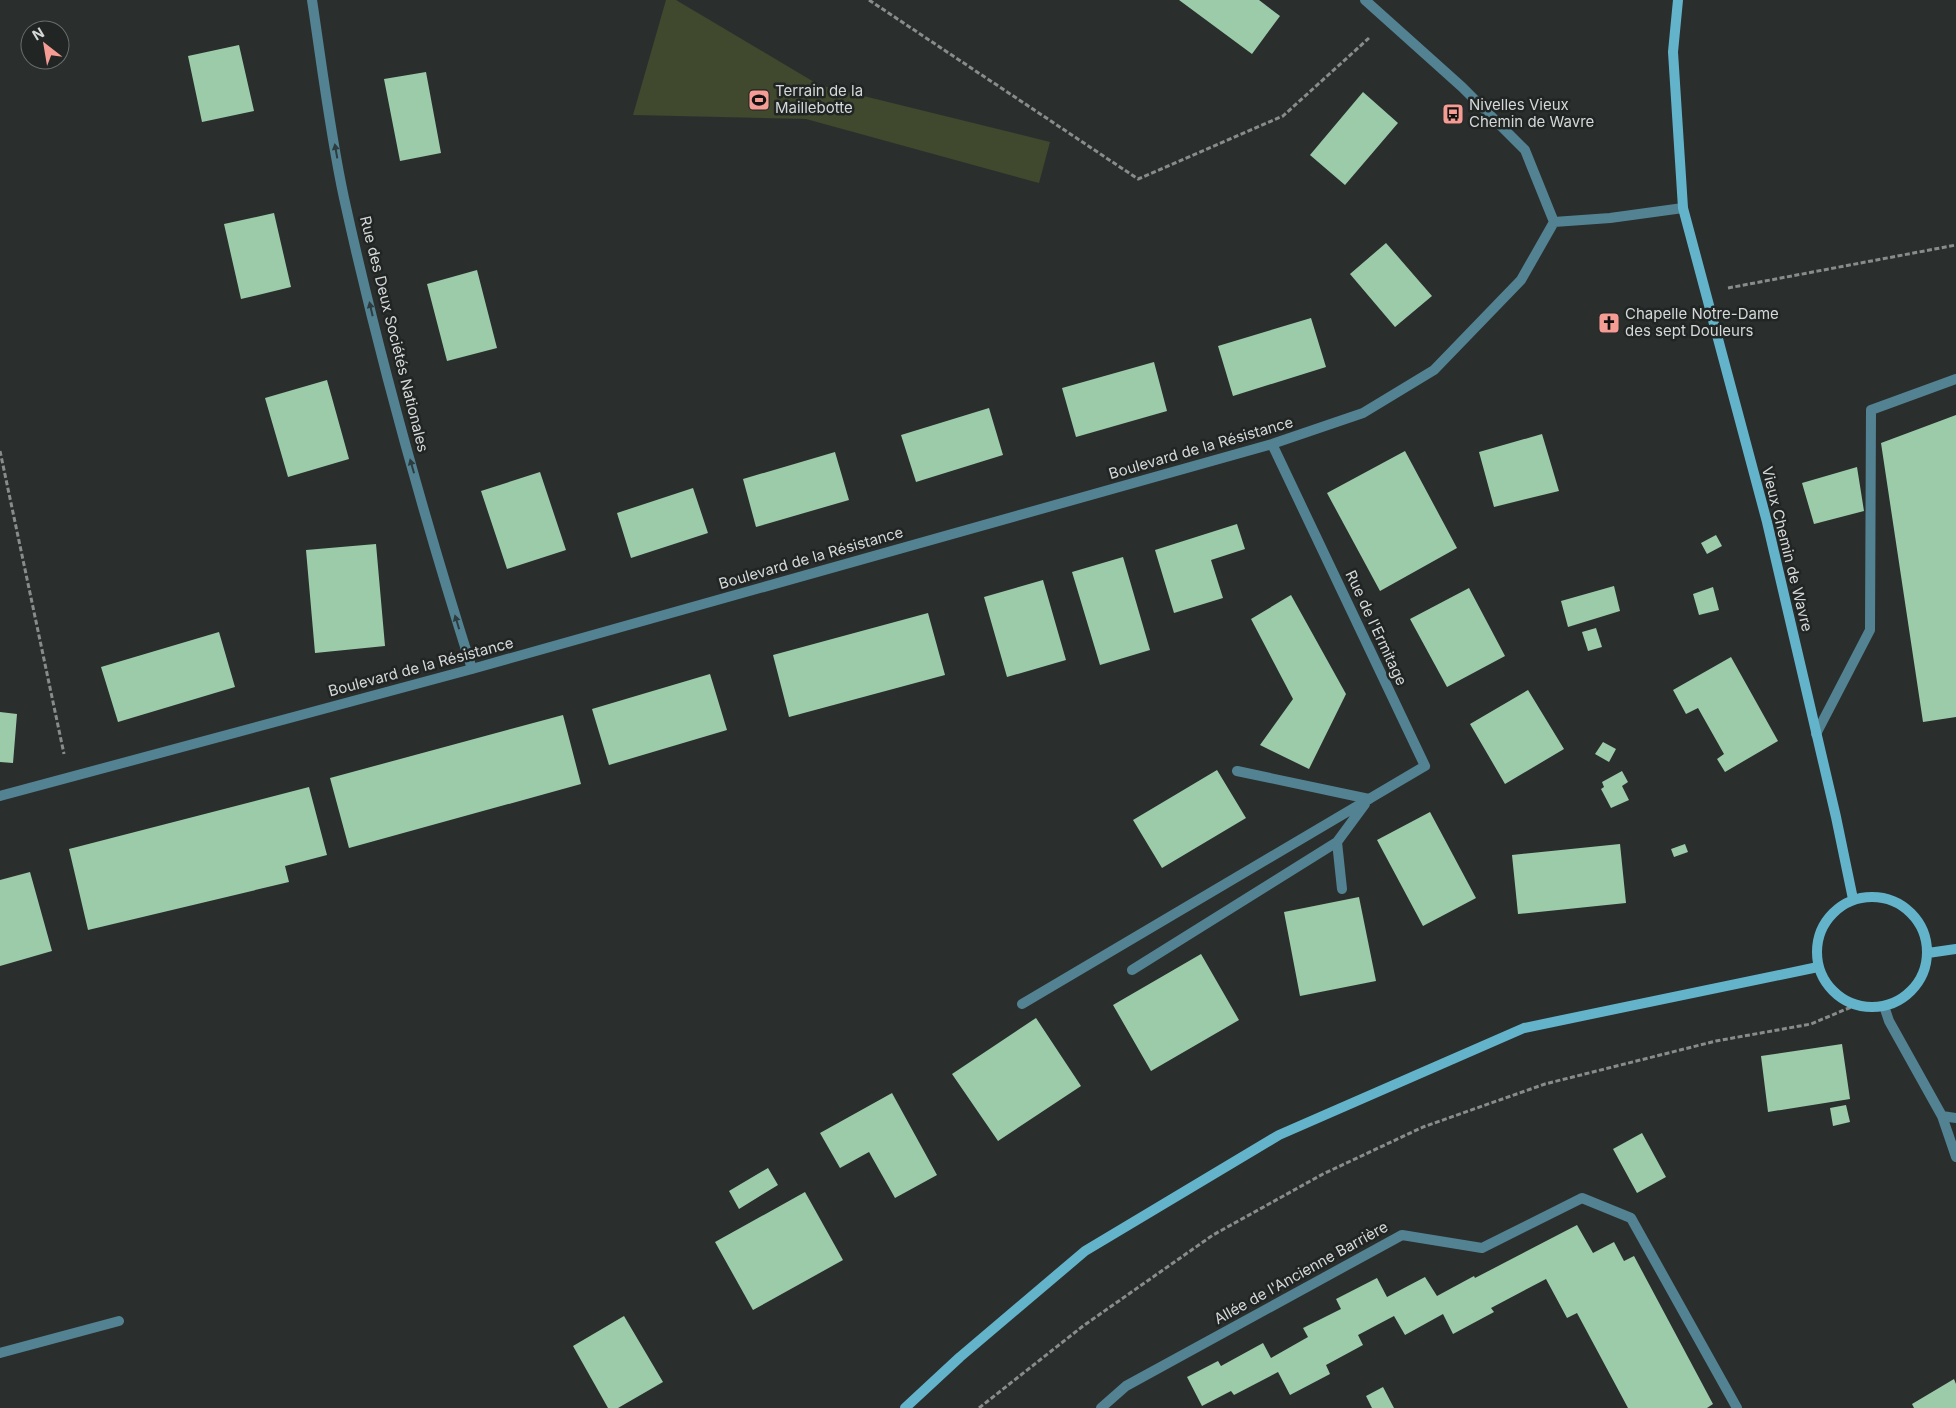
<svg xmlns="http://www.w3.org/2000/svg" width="1956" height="1408" font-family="Inter,sans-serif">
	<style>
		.garden { fill: #40482d }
		.building { fill: #9ccbaa }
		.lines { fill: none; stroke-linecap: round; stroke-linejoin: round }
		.path { stroke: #888c8b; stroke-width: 3; stroke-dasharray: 5 2.5; stroke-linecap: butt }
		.lane { stroke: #538392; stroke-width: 10 }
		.street { stroke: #538392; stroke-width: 10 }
		.secondary { stroke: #63b4cb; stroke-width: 10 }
		.oneway { fill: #2e3c40 }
		.labels { text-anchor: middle; stroke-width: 5; stroke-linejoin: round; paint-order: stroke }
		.poi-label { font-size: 15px; fill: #d5d8d8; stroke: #212524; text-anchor: start }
		.street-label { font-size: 15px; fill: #d5d8d8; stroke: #212524 }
	</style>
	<rect width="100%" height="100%" fill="#2a2f2e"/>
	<path class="garden" d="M666,0H676L819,85L1050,142L1039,183L806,119L633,115Z"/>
	<path class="building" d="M1179,0H1259L1280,16L1252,54Z
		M239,45L254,111L202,122L188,56Z
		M426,72L441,153L400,161L384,79Z
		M1363,92L1398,123L1345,185L1310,155Z
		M274,213L291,287L241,299L224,224Z
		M1386,243L1432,296L1395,327L1350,274Z
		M477,270L497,348L447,361L427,284Z
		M1311,318L1326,367L1233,396L1218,346Z
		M1154,362L1167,411L1076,437L1062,388Z
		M327,380L349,459L288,477L265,398Z
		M989,408L1003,455L916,482L901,435Z
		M1956,415V717L1923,722L1881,443Z
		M1542,434L1559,491L1494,507L1479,452Z
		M1405,451L1457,548L1380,591L1327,493Z
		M835,452L849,500L756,527L743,479Z
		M1857,467L1864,511L1814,524L1802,483Z
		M540,472L566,550L507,569L481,491Z
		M693,488L708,533L631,558L617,513Z
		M1237,524L1245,549L1211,560L1223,598L1174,613L1155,550Z
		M1716,535L1722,546L1707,554L1701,543Z
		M376,544L385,646L315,653L306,550Z
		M1123,557L1150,650L1100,665L1072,572Z
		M1043,580L1066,660L1007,677L984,597Z
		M1614,586L1620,611L1568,627L1561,601Z
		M1713,587L1719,610L1699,615L1693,594Z
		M1469,588L1505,656L1447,687L1410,619Z
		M1291,595L1346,694L1309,769L1260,745L1293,699L1251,619Z
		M928,613L945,675L789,717L773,655Z
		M1596,628L1602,647L1588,651L1582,632Z
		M219,632L235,687L118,722L101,667Z
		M1731,657L1778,741L1725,772L1717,759L1724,754L1698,708L1686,714L1673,690Z
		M710,674L727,730L609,765L592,709Z
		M1528,690L1564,749L1505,784L1470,724Z
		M0,712L17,714L13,763L0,762Z
		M563,715L581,784L349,848L330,778Z
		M1603,742L1616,749L1609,762L1595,754Z
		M1217,770L1246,818L1162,868L1133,820Z
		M1622,771L1628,782L1622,786L1629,800L1611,808L1601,789L1604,787L1602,782Z
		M309,787L327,855L285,866L289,882L88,930L69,849Z
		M1430,812L1476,898L1423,926L1377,840Z
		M1620,844L1626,903L1518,914L1512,855Z
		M1685,844L1688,852L1674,857L1671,849Z
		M30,872L52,951L0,966V880Z
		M1359,897L1376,981L1300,996L1284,912Z
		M1201,954L1239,1020L1151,1071L1113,1005Z
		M1036,1018L1081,1086L998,1141L952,1074Z
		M1842,1044L1850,1099L1768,1112L1761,1056Z
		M892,1093L937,1175L895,1198L869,1152L840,1168L820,1133Z
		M1846,1105L1850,1122L1833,1126L1830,1108Z
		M1642,1133L1666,1177L1637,1193L1613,1149Z
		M768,1168L778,1185L739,1209L729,1191Z
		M805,1192L843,1260L753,1310L715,1242Z
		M1577,1225L1593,1253L1614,1242L1624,1261L1634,1256L1713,1404L1707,1408H1628L1577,1313L1567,1318L1546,1279L1491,1308L1494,1312L1453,1334L1443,1314L1405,1335L1394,1316L1358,1335L1363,1345L1326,1365L1330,1374L1290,1395L1278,1372L1234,1395L1231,1391L1202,1406L1187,1377L1218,1361L1221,1366L1263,1343L1271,1358L1308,1337L1303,1328L1341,1309L1336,1299L1377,1278L1387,1297L1425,1277L1437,1296L1474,1276L1475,1278Z
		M624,1316L663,1382L618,1408H608L573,1346Z
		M1954,1379L1956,1384V1408H1914L1912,1404Z
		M1383,1387L1394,1408H1372L1366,1396Z"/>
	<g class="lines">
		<path class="path" d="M869,0L1138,179L1283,116L1369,38
			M1728,288L1956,245
			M0,451L64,754
			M979,1408L1083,1326L1213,1235L1323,1174L1423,1127L1545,1084L1716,1041L1811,1024L1856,1005"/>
		<path class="lane" d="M1816,734L1870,630L1871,410L1956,379
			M1237,771L1369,799
			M1337,842L1342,889
			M1132,970L1337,842L1365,804
			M1022,1004L1369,799
			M1884,1006L1889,1021L1942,1116L1956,1157
			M1942,1116L1956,1118"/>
		<path class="street" d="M312,0C322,66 330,133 344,198C379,357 423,514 472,669
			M1365,0L1462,87L1525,150L1554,222
			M1554,222L1610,218L1683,208
			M1272,444L1425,766L1369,799
			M0,796L472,669L1272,444L1363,413L1434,370L1521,280L1554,222
			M0,1353L119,1321
			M1101,1408L1126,1386L1402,1235L1482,1248L1582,1198L1631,1218L1737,1408"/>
		<path class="secondary" d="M1678,0L1673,52L1683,208L1767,522L1836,817L1853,899
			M1817 952a55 55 0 1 1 110 0a55 55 0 1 1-110 0Z
			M1928,953L1956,949
			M905,1408L960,1357L1085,1251L1279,1135L1524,1028L1818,967"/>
	</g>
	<defs><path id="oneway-solid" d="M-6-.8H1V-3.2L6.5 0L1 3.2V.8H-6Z" transform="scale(1.25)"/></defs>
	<g class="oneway">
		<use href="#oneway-solid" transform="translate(336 151) rotate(-100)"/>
		<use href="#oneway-solid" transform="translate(371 309) rotate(-103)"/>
		<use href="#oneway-solid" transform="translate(412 466) rotate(-106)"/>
		<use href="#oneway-solid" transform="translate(457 622) rotate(-107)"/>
	</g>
	<defs>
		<g id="stadium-square" transform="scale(1.125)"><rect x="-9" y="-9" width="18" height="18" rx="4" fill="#f59c95" stroke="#212524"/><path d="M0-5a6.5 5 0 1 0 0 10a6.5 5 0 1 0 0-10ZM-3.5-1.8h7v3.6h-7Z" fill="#111"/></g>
		<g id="bus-square" transform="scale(1.125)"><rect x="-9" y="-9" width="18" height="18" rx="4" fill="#f59c95" stroke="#212524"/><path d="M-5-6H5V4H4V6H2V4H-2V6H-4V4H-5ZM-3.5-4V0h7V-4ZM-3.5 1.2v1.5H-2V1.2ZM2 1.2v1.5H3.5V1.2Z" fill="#111"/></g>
		<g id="church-square" transform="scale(1.125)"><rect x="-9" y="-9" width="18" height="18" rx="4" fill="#f59c95" stroke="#212524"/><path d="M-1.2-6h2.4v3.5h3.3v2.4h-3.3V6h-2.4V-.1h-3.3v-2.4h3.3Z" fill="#111"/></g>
	</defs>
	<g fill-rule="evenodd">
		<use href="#stadium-square" x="759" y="100"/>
		<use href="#bus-square" x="1453" y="114"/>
		<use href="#church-square" x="1609" y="323"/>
	</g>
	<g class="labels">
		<g class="poi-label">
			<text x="775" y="96">Terrain de la<tspan x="775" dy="17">Maillebotte</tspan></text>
			<text x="1469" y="110">Nivelles Vieux<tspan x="1469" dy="17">Chemin de Wavre</tspan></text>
			<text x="1625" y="319">Chapelle Notre-Dame<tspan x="1625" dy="17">des sept Douleurs</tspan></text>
		</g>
		<g class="street-label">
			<text transform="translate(394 334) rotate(76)" y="5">Rue des Deux Sociétés Nationales</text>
			<text transform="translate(1201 448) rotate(-16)" y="5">Boulevard de la Résistance</text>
			<text transform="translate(1787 549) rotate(76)" y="5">Vieux Chemin de Wavre</text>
			<text transform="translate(811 558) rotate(-16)" y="5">Boulevard de la Résistance</text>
			<text transform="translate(1376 628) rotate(65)" y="5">Rue de l'Ermitage</text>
			<text transform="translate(421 667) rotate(-15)" y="5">Boulevard de la Résistance</text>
			<text transform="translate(1301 1273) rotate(-29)" y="5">Allée de l'Ancienne Barrière</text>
		</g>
	</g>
	<g transform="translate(45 45) rotate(329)"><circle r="24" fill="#212524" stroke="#696d6c"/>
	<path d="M0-4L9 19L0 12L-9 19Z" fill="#f59c95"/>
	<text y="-8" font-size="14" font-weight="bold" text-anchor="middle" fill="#d5d8d8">N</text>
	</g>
</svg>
